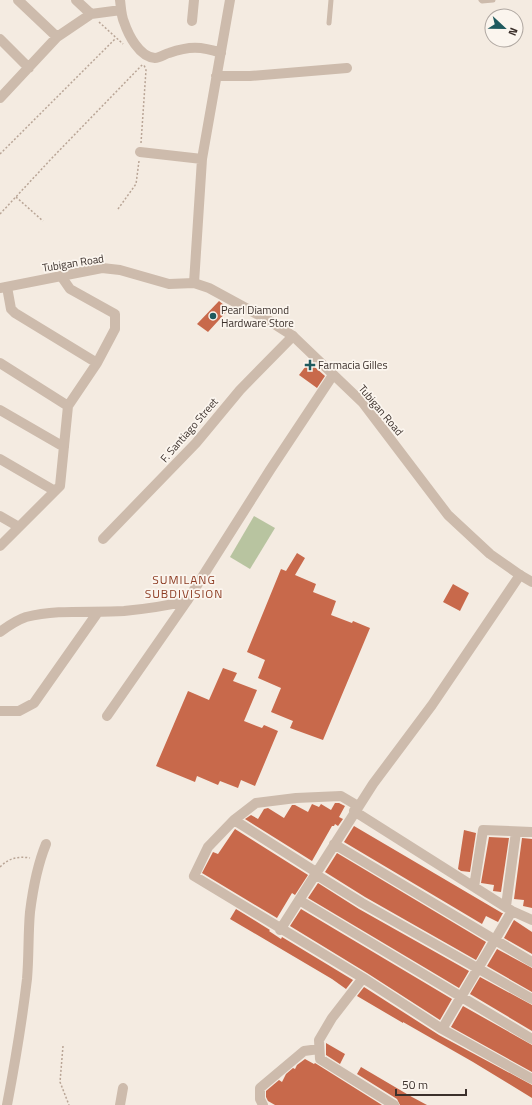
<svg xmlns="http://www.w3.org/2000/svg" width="532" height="1105" font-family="'Titillium Web',sans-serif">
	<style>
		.park { fill: #b8c4a0 }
		.building { fill: #c8694b }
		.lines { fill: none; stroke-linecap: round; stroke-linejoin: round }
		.path { stroke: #b9a596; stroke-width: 1.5; stroke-dasharray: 2 2; stroke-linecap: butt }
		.service { stroke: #cdbbac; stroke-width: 5 }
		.minor { stroke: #cdbbac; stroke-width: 10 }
		.tertiary { stroke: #cdbbac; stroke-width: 10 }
		.poi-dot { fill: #1f5a5e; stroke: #fbf5ee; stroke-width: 1.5 }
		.labels { text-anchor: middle; stroke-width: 3.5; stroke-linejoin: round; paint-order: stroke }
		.street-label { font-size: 11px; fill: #3b302b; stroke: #fbf5ee }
		.poi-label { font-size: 11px; fill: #3b302b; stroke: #fbf5ee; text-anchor: start }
		.neighbourhood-label { font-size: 12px; letter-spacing: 1px; fill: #8c3b22; stroke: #fbf5ee }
	</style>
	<rect width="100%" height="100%" fill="#f4ebe1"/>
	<path class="park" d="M254,516L275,528L250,569L230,557Z"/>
	<path class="building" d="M219,301L229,309L208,332L197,324Z
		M309,362L325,376L317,388L299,375Z
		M297,553L305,558L295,575L316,584L313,592L336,601L331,615L352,623L353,621L370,628L323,740L290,728L293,721L271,712L281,688L258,678L265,660L247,652L281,569L286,571Z
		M453,584L469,593L460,611L443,602Z
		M223,668L237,673L233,681L257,690L244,721L262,728L264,725L278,731L255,786L241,780L238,788L220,781L218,785L197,776L195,782L156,766L188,691L209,700Z
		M335,803H339L345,806L339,817L343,819L338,826L335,824L334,826H332L312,861L245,819L251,815L258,819L264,809L268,808L284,818L292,805H295L308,812L312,804L319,807L321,804L331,810Z
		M354,826L502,913H503L498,922L486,916L482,924L344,842Z
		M235,829L308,875L295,895L292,893L277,918L202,873L213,852L218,854Z
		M464,830L476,833L470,872L461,871L458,869Z
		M489,837L509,838L501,892L493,891L494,885L481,883Z
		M522,838L532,839V908L523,906L524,900L514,899Z
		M337,853L486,942L476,960L365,897L325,872Z
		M318,883L359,909L469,971L459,988L308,898Z
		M236,909L270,930L269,931L281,939L282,937L353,980L346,989L332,979L230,919Z
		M301,909L452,999L440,1020L367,973L290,926Z
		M514,920L532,932V954L504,938Z
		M497,949L532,968V992L487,966Z
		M480,977L532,1005V1031L470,994Z
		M364,987L439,1035L532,1085V1098L473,1062L403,1022V1023L357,996Z
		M463,1006L532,1045V1072L451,1027Z
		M326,1043L345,1054L340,1064L326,1055Z
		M305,1059L314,1064L315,1063L382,1105H275L268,1101L266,1097V1091L279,1080L282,1082L286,1074L293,1068L295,1069L297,1065Z
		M361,1067L412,1097L427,1105H400L397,1099L357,1074Z"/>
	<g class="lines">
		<path class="path" d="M99,22L123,44
			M141,143L146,70L144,65
			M0,154L116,38
			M16,197L43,221
			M118,209L136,184L139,161
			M0,214L52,158L143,64
			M0,867C9,858 18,856 30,858
			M63,1046L60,1082L69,1105"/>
		<path class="service" d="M481,0L482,1L493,0
			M329,23L331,0"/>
		<path class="minor" d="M18,0L57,37
			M76,0L91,14
			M120,0C121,7 121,15 124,22C128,34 139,57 155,58C160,58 165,54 169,53C189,46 201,46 221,53
			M192,21L194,0
			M0,39L29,68
			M216,76H250L347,68
			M0,98L57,37L91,14L121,10
			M140,152L202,159
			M194,283L202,159L230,0
			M7,287L11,309L15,313L97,363
			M0,363L68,406
			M0,410L64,447
			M0,459L55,491
			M0,516L19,527
			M103,539L196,443L240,390L293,336
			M0,546L60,486L68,406L97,363L115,329V314L70,289L61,276
			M0,632C8,626 17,620 26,617C58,609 92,613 124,611C145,609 166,606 187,601
			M0,711H19L34,703L98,612
			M107,716L187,601L270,470L333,375
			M358,806L341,796L296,798L256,803L234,820L208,847L194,876L363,978L442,1029L532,1079
			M354,811L512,911L532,920
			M234,820L316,872
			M334,844L532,962
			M315,874L362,903L532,999
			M474,887L483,830L532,832
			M299,900L532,1039
			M506,906L516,832
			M280,930L373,784L432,705L520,575
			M363,978L332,1018L319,1040L320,1059L394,1105
			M442,1029L512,911
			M7,1105C15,1063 22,1021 27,979C29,956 28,934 30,912C33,888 37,866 46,844
			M120,1105L123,1088
			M263,1105L260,1099V1088L304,1051L319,1049"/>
		<path class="tertiary" d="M0,288L102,268L120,270L169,284L194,283L209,288L268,320L293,336L363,403L448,515L490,554L520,575L532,582"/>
	</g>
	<g class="poi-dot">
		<circle cx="213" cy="316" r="4"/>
		<path d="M308 359h4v4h4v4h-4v4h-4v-4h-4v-4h4z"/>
	</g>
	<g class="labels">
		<g class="street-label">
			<text transform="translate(73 263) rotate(-9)" y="4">Tubigan Road</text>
			<text transform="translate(381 410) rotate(50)" y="4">Tubigan Road</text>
			<text transform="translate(189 430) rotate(-49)" y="4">F. Santiago Street</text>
		</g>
		<g class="poi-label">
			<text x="221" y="314">Pearl Diamond<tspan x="221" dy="13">Hardware Store</tspan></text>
			<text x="318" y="369">Farmacia Gilles</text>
		</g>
		<g class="neighbourhood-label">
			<text x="184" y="584">SUMILANG<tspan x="184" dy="14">SUBDIVISION</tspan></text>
		</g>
	</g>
	<g transform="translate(504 28) rotate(112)"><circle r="19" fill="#fbf5ee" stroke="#aea6a0"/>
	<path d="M0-3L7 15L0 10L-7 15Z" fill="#1f5a5e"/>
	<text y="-6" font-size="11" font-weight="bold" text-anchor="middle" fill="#3b302b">N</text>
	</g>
	<path d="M396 1089v6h70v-6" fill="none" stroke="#3b302b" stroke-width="2"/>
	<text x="402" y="1089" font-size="12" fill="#3b302b" stroke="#fbf5ee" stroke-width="3" paint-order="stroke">50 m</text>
</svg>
